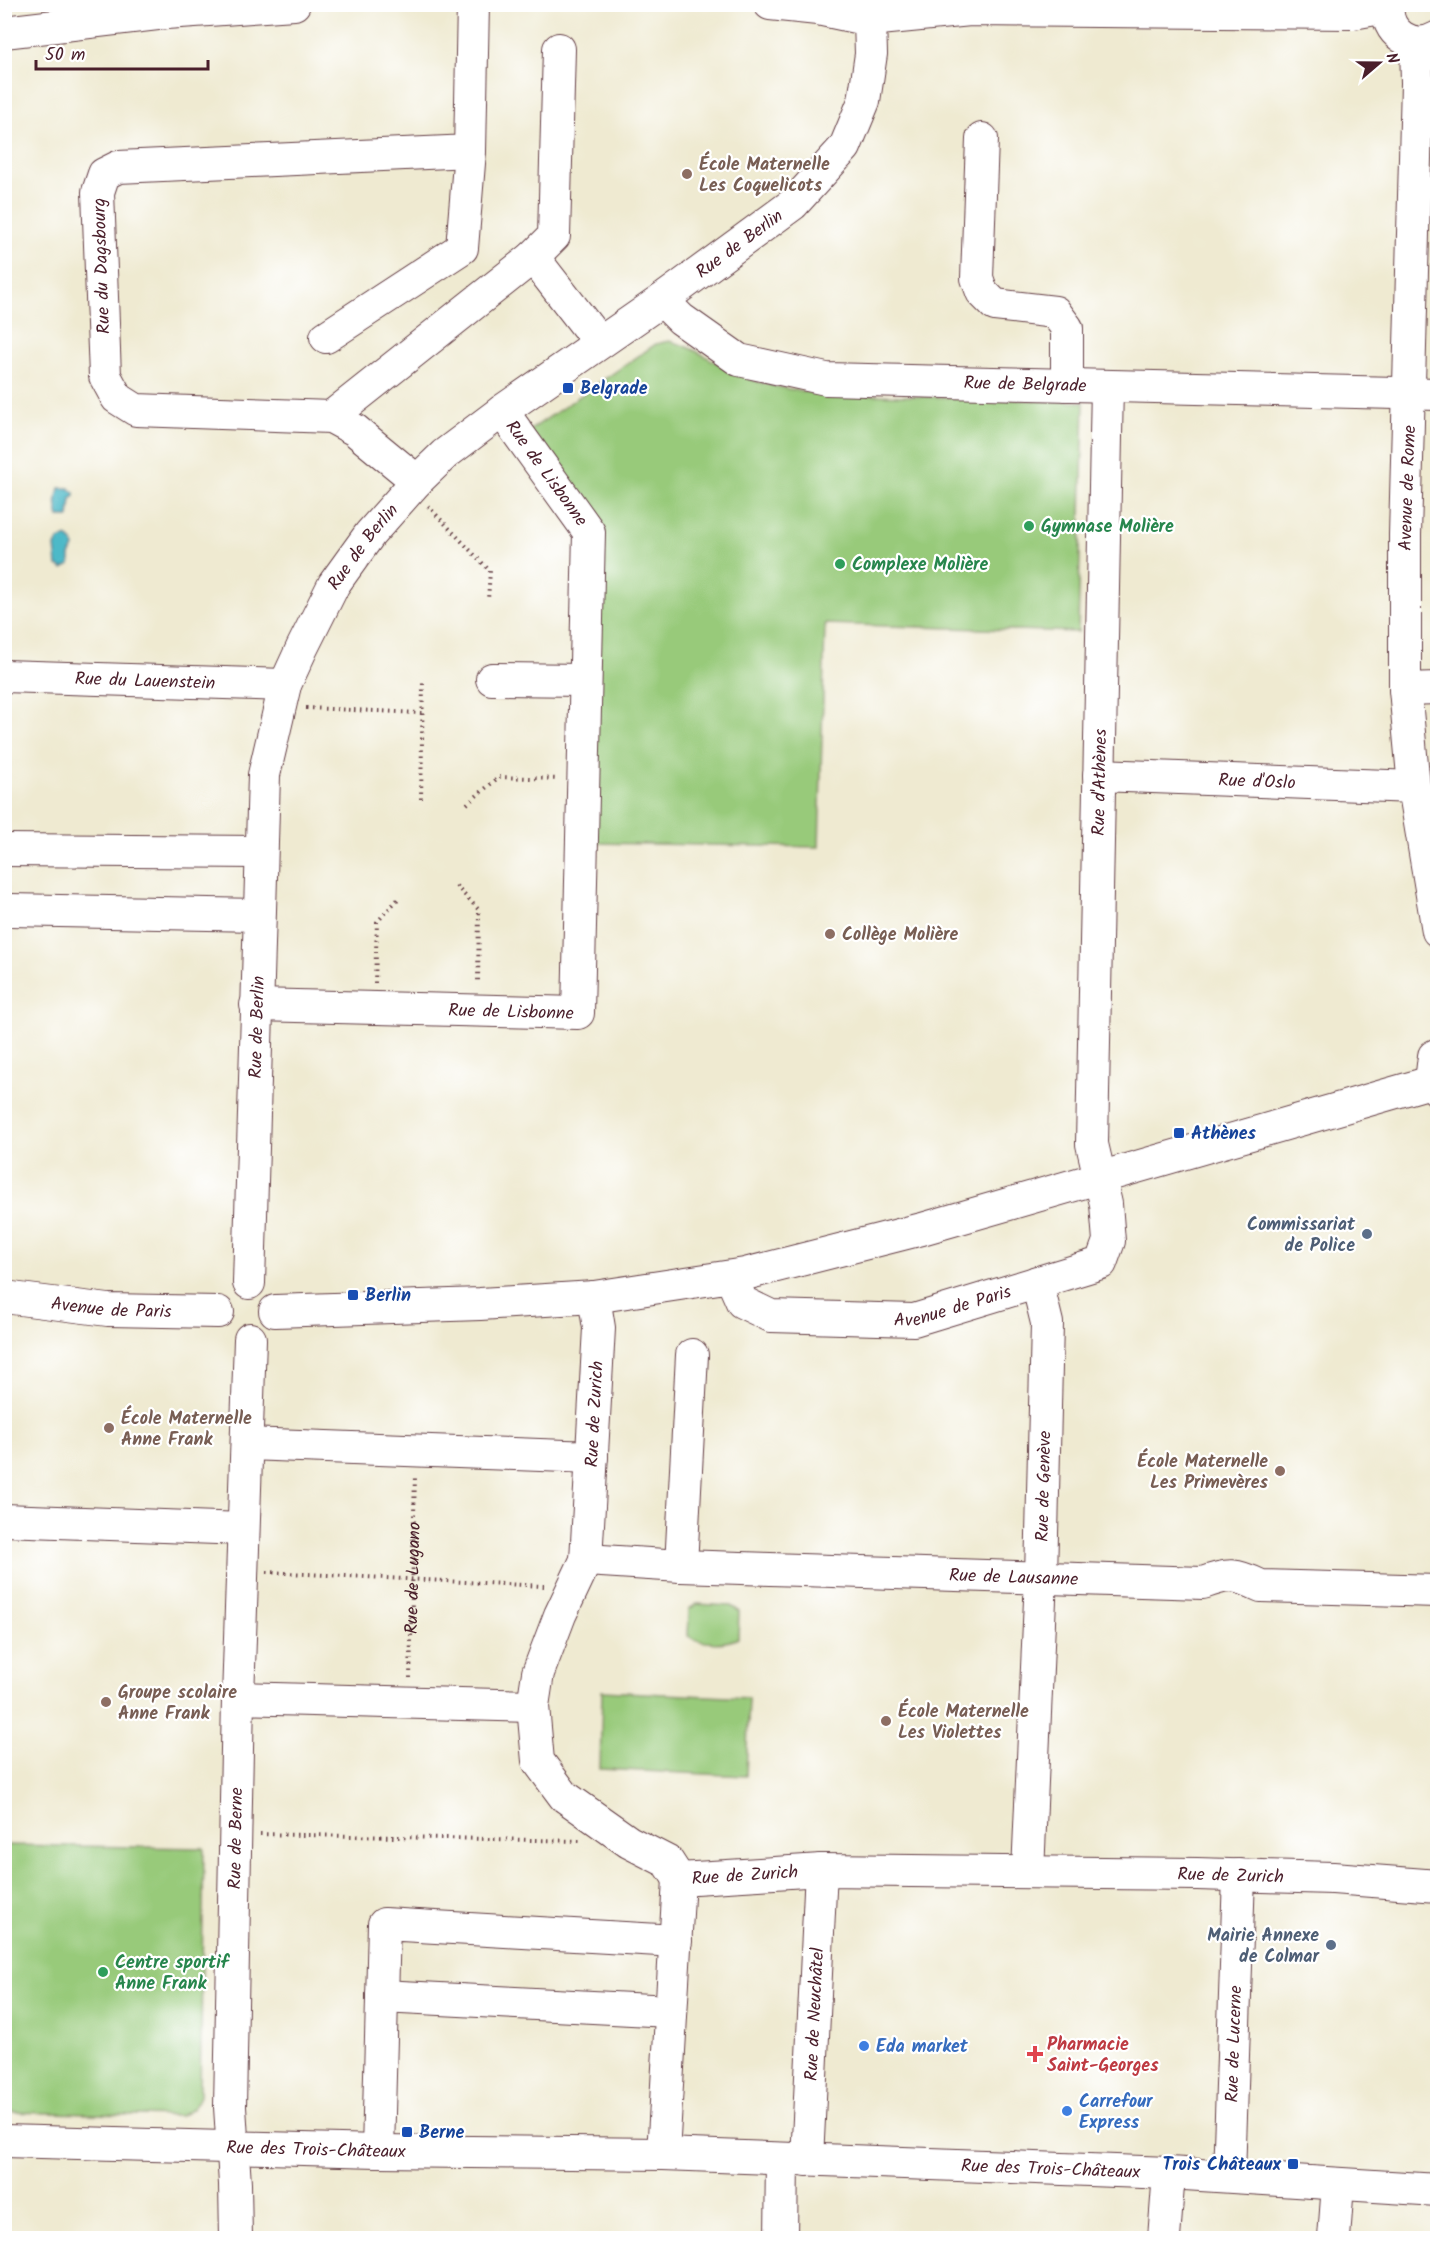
<svg xmlns="http://www.w3.org/2000/svg" width="1442" height="2243" font-family="Kalam,sans-serif">
	<style>
		.green { fill: #98ca7a; stroke: #717452; stroke-width: 1.5 }
		.water { fill: #4db9c8; stroke: #4c6c7a; stroke-width: 1.5 }
		.lines { fill: none; stroke-linecap: round; stroke-linejoin: round }
		.minor-casing { stroke: #633d44; stroke-width: 34 }
		.path { stroke: #633d44; stroke-width: 4; stroke-dasharray: 1.5 4.5; stroke-linecap: butt }
		.minor { stroke: #fff; stroke-width: 32 }
		.education-dot { fill: #8d6e63; stroke: #fff; stroke-width: 2 }
		.transit-dot { fill: #1a4fb4; stroke: #fff; stroke-width: 2 }
		.leisure-dot { fill: #2e9e5b; stroke: #fff; stroke-width: 2 }
		.service-dot { fill: #5c6f8a; stroke: #fff; stroke-width: 2 }
		.shop-dot { fill: #3f7fe0; stroke: #fff; stroke-width: 2 }
		.health-dot { fill: #e0444e; stroke: #fff; stroke-width: 2 }
		.labels { text-anchor: middle; stroke-width: 4.5; stroke-linejoin: round; paint-order: stroke }
		.education-label { font-size: 18px; font-weight: bold; fill: #785e54; stroke: #fff; text-anchor: start }
		.street-label { font-size: 18px; fill: #4a1f2b; stroke: #fff }
		.transit-label { font-size: 18px; font-weight: bold; fill: #164399; stroke: #fff; text-anchor: start }
		.leisure-label { font-size: 18px; font-weight: bold; fill: #27864d; stroke: #fff; text-anchor: start }
		.service-label { font-size: 18px; font-weight: bold; fill: #4e5e75; stroke: #fff; text-anchor: end }
		.health-label { font-size: 18px; font-weight: bold; fill: #be3a42; stroke: #fff; text-anchor: start }
		.shop-label { font-size: 18px; font-weight: bold; fill: #366cbe; stroke: #fff; text-anchor: start }
	</style>
	<rect width="100%" height="100%" fill="#fff"/>
	<filter id="ink" filterUnits="userSpaceOnUse"><feTurbulence type="fractalNoise" baseFrequency=".0167" numOctaves="2"/><feDisplacementMap in="SourceGraphic" scale="12" xChannelSelector="R" yChannelSelector="G"/><feConvolveMatrix kernelMatrix="1 2 1 2 8 2 1 2 1" color-interpolation-filters="sRGB"/></filter>
	<filter id="wash" filterUnits="userSpaceOnUse"><feTurbulence type="fractalNoise" baseFrequency=".008" numOctaves="4" result="noise"/><feDisplacementMap in="SourceGraphic" scale="24" xChannelSelector="R" yChannelSelector="G"/><feGaussianBlur stdDeviation="1.35" result="paint"/><feColorMatrix in="noise" values="0 0 0 0 0 0 0 0 0 0 0 0 0 0 0 0 0 1.4 0 .05"/><feComposite in="paint" operator="in"/></filter>
	<g filter="url(#wash)">
		<rect width="100%" height="100%" fill="#efead1"/>
		<path class="green" d="M669,341C699,348 717,366 745,377C766,386 790,389 813,393L1084,402L1078,632L825,624L819,847L592,843L601,530L529,431L656,344Z
			M697,1604L731,1606L739,1611L738,1638C725,1645 700,1644 688,1636L689,1609Z
			M602,1691L749,1698L746,1776L600,1769Z
			M5,1845L204,1848L200,2096C195,2108 191,2111 179,2116L5,2112Z"/>
		<path class="water" d="M60,488H69L75,493V496L71,499L69,517H59C56,506 55,498 60,488Z
			M67,537L72,541L74,547L70,556V565L63,569L57,566L55,546L58,540Z"/>
	</g>
	<g filter="url(#ink)">
		<g class="lines">
			<g class="minor-casing">
				<g id="minor">
					<path d="M770,4L818,9L870,20L970,10L1353,13L1387,7"/>
					<path d="M1388,4C1384,33 1413,52 1438,37"/>
					<path d="M4,32L166,13L294,4"/>
					<path d="M1416,43L1417,83L1405,535V689L1414,787L1438,931"/>
					<path d="M982,139L977,278L982,292L995,305L1055,312L1067,328V385"/>
					<path d="M533,257L599,342"/>
					<path id="s2" d="M662,300L681,319L739,360L826,379L1438,394"/>
					<path d="M326,337L462,248L470,151"/>
					<path d="M331,417L533,257L554,236L559,49"/>
					<path d="M417,481L355,430L331,417L136,410L117,398L105,376L98,192L104,174L118,167L470,151L473,4"/>
					<path id="s3" d="M4,676L285,685"/>
					<path d="M492,679L585,680"/>
					<path d="M1405,689L1438,688"/>
					<path id="s4" d="M1099,775L1414,787"/>
					<path d="M4,850L260,852"/>
					<path d="M10,910L258,915"/>
					<path id="s5" d="M256,1005L578,1013L589,532L502,411"/>
					<path d="M1438,1054L1434,1056L1431,1082L1438,1090"/>
					<path id="s6" d="M731,1277L742,1302L771,1316L914,1320L1101,1263L1109,1241L1106,1204L1092,1144L1107,386"/>
					<path id="s7" d="M249,1283L264,775L285,685L302,648L334,584L370,534L417,481L445,454L502,411L662,300L793,204L845,147L864,101L871,54L870,20"/>
					<path id="s8" d="M4,1297L108,1310L218,1312"/>
					<path d="M594,1297L599,1328L586,1560L560,1615L538,1673L533,1706L538,1761L564,1796L629,1842L668,1862L679,1879"/>
					<path d="M275,1311L480,1304L594,1297L745,1274L922,1229L1431,1082"/>
					<path d="M247,1444L592,1457"/>
					<path d="M4,1520L243,1529"/>
					<path id="s9" d="M586,1560L681,1566L1203,1583C1229,1573 1236,1574 1261,1586L1438,1591"/>
					<path d="M681,1566L692,1355"/>
					<path d="M238,1698L533,1706"/>
					<path id="s10" d="M1028,1872L1041,1577L1047,1323L1037,1282"/>
					<path id="s11" d="M679,1879L821,1870L1197,1874L1333,1878L1438,1886"/>
					<path d="M382,1996L670,2011"/>
					<path id="s12" d="M4,2141L378,2151L663,2154L1169,2173L1438,2190"/>
					<path d="M378,2151L384,1924L676,1941"/>
					<path d="M663,2154L679,1879"/>
					<path id="s13" d="M807,2160L821,1870"/>
					<path id="s14" d="M1229,2176L1239,1875"/>
					<path id="s15" d="M236,2238L235,2184L230,2107L238,1698L250,1339"/>
					<path d="M781,2238L782,2159"/>
					<path d="M1164,2238L1169,2173"/>
					<path d="M1334,2238L1338,2184"/>
				</g>
			</g>
			<g class="path">
				<path d="M428,506L490,571L488,600"/>
				<path d="M306,708L422,713"/>
				<path d="M421,799L423,681"/>
				<path d="M467,804L499,777L559,779"/>
				<path d="M456,886L479,910L478,984"/>
				<path d="M375,983L377,922L398,899"/>
				<path d="M267,1572L544,1586"/>
				<path id="s1" d="M410,1678L415,1475"/>
				<path d="M260,1834L580,1841"/>
			</g>
			<use href="#minor" class="minor"/>
		</g>
	</g>
	<g class="education-dot">
		<circle cx="687" cy="174" r="6"/>
		<circle cx="830" cy="934" r="6"/>
		<circle cx="109" cy="1428" r="6"/>
		<circle cx="1280" cy="1471" r="6"/>
		<circle cx="106" cy="1702" r="6"/>
		<circle cx="886" cy="1721" r="6"/>
	</g>
	<g class="transit-dot">
		<rect x="562" y="382" width="12" height="12" rx="3"/>
		<rect x="1173" y="1127" width="12" height="12" rx="3"/>
		<rect x="347" y="1289" width="12" height="12" rx="3"/>
		<rect x="401" y="2126" width="12" height="12" rx="3"/>
		<rect x="1287" y="2158" width="12" height="12" rx="3"/>
	</g>
	<g class="leisure-dot">
		<circle cx="1029" cy="526" r="6"/>
		<circle cx="840" cy="564" r="6"/>
		<circle cx="103" cy="1972" r="6"/>
	</g>
	<g class="service-dot">
		<circle cx="1367" cy="1234" r="6"/>
		<circle cx="1331" cy="1945" r="6"/>
	</g>
	<g class="shop-dot">
		<circle cx="864" cy="2046" r="6"/>
		<circle cx="1067" cy="2111" r="6"/>
	</g>
	<path class="health-dot" d="M1032 2045h6v6h6v6h-6v6h-6v-6h-6v-6h6z"/>
	<g class="labels">
		<g class="education-label">
			<text x="699" y="170">École Maternelle<tspan x="699" dy="21">Les Coquelicots</tspan></text>
			<text x="842" y="940">Collège Molière</text>
			<text x="121" y="1424">École Maternelle<tspan x="121" dy="21">Anne Frank</tspan></text>
			<text x="1268" y="1467" text-anchor="end">École Maternelle<tspan x="1268" dy="21">Les Primevères</tspan></text>
			<text x="118" y="1698">Groupe scolaire<tspan x="118" dy="21">Anne Frank</tspan></text>
			<text x="898" y="1717">École Maternelle<tspan x="898" dy="21">Les Violettes</tspan></text>
		</g>
		<g class="street-label">
			<text dy="6" stroke="none"><textPath href="#s7" startOffset="1246">Rue de Berlin</textPath></text>
			<text transform="translate(101 266) rotate(-92)" y="6">Rue du Dagsbourg</text>
			<text dy="6" stroke="none"><textPath href="#s2" startOffset="386">Rue de Belgrade</textPath></text>
			<text transform="translate(547 473) rotate(54)" y="6">Rue de Lisbonne</text>
			<text transform="translate(1407 488) rotate(-88)" y="6">Avenue de Rome</text>
			<text dy="6" stroke="none"><textPath href="#s7" startOffset="760">Rue de Berlin</textPath></text>
			<text dy="6" stroke="none"><textPath href="#s3" startOffset="141">Rue du Lauenstein</textPath></text>
			<text dy="6" stroke="none"><textPath href="#s4" startOffset="158">Rue d'Oslo</textPath></text>
			<text dy="6" stroke="none"><textPath href="#s6" startOffset="882">Rue d'Athènes</textPath></text>
			<text dy="6" stroke="none"><textPath href="#s5" startOffset="255">Rue de Lisbonne</textPath></text>
			<text dy="6" stroke="none"><textPath href="#s7" startOffset="256">Rue de Berlin</textPath></text>
			<text dy="6" stroke="none"><textPath href="#s6" startOffset="243">Avenue de Paris</textPath></text>
			<text dy="6" stroke="none"><textPath href="#s8" startOffset="108">Avenue de Paris</textPath></text>
			<text transform="translate(594 1414) rotate(-87)" y="6">Rue de Zurich</text>
			<text dy="6" stroke="none"><textPath href="#s10" startOffset="386">Rue de Genève</textPath></text>
			<text dy="6" stroke="none"><textPath href="#s9" startOffset="428">Rue de Lausanne</textPath></text>
			<text dy="6" stroke="none"><textPath href="#s1" startOffset="100">Rue de Lugano</textPath></text>
			<text dy="6" stroke="none"><textPath href="#s15" startOffset="400">Rue de Berne</textPath></text>
			<text dy="6" stroke="none"><textPath href="#s11" startOffset="66">Rue de Zurich</textPath></text>
			<text dy="6" stroke="none"><textPath href="#s11" startOffset="552">Rue de Zurich</textPath></text>
			<text dy="6" stroke="none"><textPath href="#s13" startOffset="146">Rue de Neuchâtel</textPath></text>
			<text dy="6" stroke="none"><textPath href="#s14" startOffset="132">Rue de Lucerne</textPath></text>
			<text dy="6" stroke="none"><textPath href="#s12" startOffset="312">Rue des Trois-Châteaux</textPath></text>
			<text dy="6" stroke="none"><textPath href="#s12" startOffset="1047">Rue des Trois-Châteaux</textPath></text>
		</g>
		<g class="transit-label">
			<text x="580" y="394">Belgrade</text>
			<text x="1191" y="1139">Athènes</text>
			<text x="365" y="1301">Berlin</text>
			<text x="419" y="2138">Berne</text>
			<text x="1281" y="2170" text-anchor="end">Trois Châteaux</text>
		</g>
		<g class="leisure-label">
			<text x="1041" y="532">Gymnase Molière</text>
			<text x="852" y="570">Complexe Molière</text>
			<text x="115" y="1968">Centre sportif<tspan x="115" dy="21">Anne Frank</tspan></text>
		</g>
		<g class="service-label">
			<text x="1355" y="1230">Commissariat<tspan x="1355" dy="21">de Police</tspan></text>
			<text x="1319" y="1941">Mairie Annexe<tspan x="1319" dy="21">de Colmar</tspan></text>
		</g>
		<g class="health-label">
			<text x="1047" y="2050">Pharmacie<tspan x="1047" dy="21">Saint-Georges</tspan></text>
		</g>
		<g class="shop-label">
			<text x="876" y="2052">Eda market</text>
			<text x="1079" y="2107">Carrefour<tspan x="1079" dy="21">Express</tspan></text>
		</g>
	</g>
	<rect width="1442" height="2243" fill="none" stroke="#fff" stroke-width="24"/>
	<g transform="translate(1379 63) rotate(70)" stroke="#ffffff" stroke-width="4.5" paint-order="stroke">
	<path d="M0-4.5L10 22L0 15L-10 22Z" fill="#4a1f2b"/>
	<text y="-9" font-size="16" font-weight="bold" text-anchor="middle" fill="#4a1f2b">N</text>
	</g>
	<path d="M36 60v9h172v-9" fill="none" stroke="#4a1f2b" stroke-width="3"/>
	<text x="45" y="60" font-size="18" fill="#4a1f2b" stroke="#ffffff" stroke-width="4.5" paint-order="stroke">50 m</text>
</svg>
